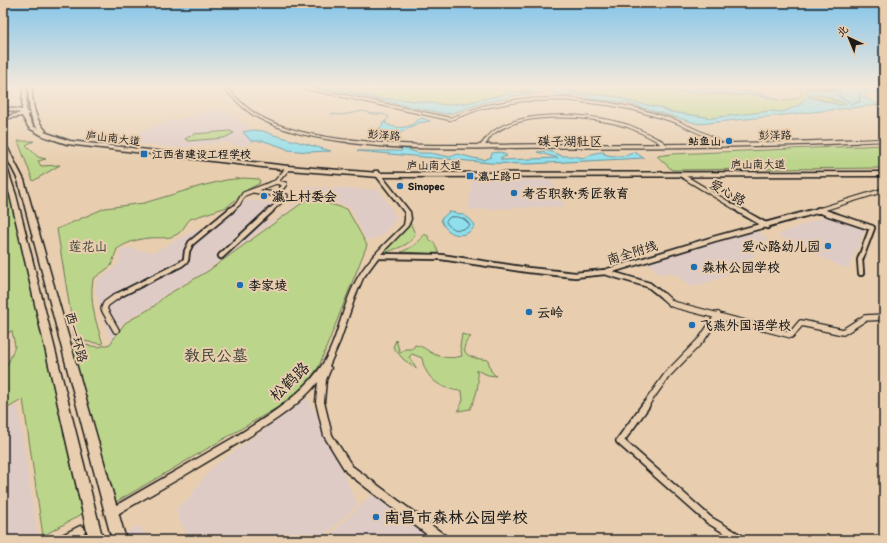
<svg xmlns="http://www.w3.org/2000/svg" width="887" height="543" font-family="Itim,'LXGW WenKai TC',sans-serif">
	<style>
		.built { fill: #dfcbc5 }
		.green { fill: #bbd58b; stroke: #6c7854 }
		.water { fill: #8fdfed; stroke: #619199 }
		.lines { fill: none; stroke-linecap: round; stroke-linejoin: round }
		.shore { stroke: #4a6a70; stroke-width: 1 }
		.stream { stroke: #619199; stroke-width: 1 }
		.secondary-tunnel { stroke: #bfaa92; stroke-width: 9; stroke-dasharray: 9 4.5; stroke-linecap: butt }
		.street-far4-casing { stroke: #1c1c1c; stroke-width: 4.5 }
		.street-far3-casing { stroke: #1c1c1c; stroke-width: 6 }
		.street-far2-casing { stroke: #1c1c1c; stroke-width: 8 }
		.street-far1-casing { stroke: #1c1c1c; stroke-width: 8 }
		.street-casing { stroke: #1c1c1c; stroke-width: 10 }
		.secondary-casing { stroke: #1c1c1c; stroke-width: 3 }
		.highway-casing { stroke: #1c1c1c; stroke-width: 3 }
		.street-far4 { stroke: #e8ceaf; stroke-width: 2.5 }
		.street-far3 { stroke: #e8ceaf; stroke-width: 3.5 }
		.street-far2 { stroke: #e8ceaf; stroke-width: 4.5 }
		.street-far1 { stroke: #e8ceaf; stroke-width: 5.5 }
		.street { stroke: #e8ceaf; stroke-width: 7 }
		.secondary { fill: #e8ceaf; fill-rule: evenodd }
		.highway { fill: #e8ceaf; fill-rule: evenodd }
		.poi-dot { fill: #1f6fb2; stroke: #e8ceaf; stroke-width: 1.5 }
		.labels { text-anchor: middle; stroke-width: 4; stroke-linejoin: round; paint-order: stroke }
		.far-street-label { font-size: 11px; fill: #1c1c1c; stroke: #e8ceaf }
		.far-poi-label { font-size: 11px; font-weight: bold; fill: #1c1c1c; stroke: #e8ceaf; text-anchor: start }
		.far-quarter-label { font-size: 13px; fill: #1c1c1c; stroke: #e8ceaf }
		.street-label { font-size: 13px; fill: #1c1c1c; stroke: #e8ceaf }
		.poi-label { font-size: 13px; font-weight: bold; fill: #1c1c1c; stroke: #e8ceaf; text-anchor: start }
		.park-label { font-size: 13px; fill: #3c4132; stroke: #e8ceaf }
		.near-park-label { font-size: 16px; fill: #3c4132; stroke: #e8ceaf }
		.near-street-label { font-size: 16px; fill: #1c1c1c; stroke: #e8ceaf }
		.near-poi-label { font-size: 16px; font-weight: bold; fill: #1c1c1c; stroke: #e8ceaf; text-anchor: start }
	</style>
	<rect width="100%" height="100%" fill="#e8ceaf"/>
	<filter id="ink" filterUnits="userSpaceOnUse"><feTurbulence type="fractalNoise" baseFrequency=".025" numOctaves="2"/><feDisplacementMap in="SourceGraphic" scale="8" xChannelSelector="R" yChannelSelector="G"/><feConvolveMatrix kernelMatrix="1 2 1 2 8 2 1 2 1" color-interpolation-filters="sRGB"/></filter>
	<g filter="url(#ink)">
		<path class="built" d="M220,108L253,129L245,132L255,142L242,146L222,142L176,148L121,141L156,125Z
			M472,179L551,180L565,206L468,210Z
			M304,186L380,190L397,219L381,237L366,240L350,207L311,196L301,201L206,271L163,296L154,305L122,323L115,335L110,340L95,292L97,279L118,265L121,249L127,248L153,252L196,230H202L221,215L246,200L275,203L256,220L271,221L306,195Z
			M828,215L866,228L853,257L849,268L842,267L777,235Z
			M756,230L769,240L746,250L756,255L728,272L729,275L691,288L676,275L667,273L661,275L647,263Z
			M308,397L358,505L319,540H191L179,520L176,508L187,500L211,468Z
			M18,405L38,540H3V413Z
			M373,493L433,540H325Z
			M139,526L149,540H110Z"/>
		<path class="green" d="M329,87H529L532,91L514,92L467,103L446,105L406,100L381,99Z
			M637,87L707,94C717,92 727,95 738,95C742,95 746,94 751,94C770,96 784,107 802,95L800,89L791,87L829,88L838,91L809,89L807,91V94L825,96L833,100L841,102L846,104L840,105L817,98L783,112L771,111L712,118L671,112L658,107L631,102L618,97L569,92L566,88Z
			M230,131L234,133L224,138L188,141L185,139L194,134Z
			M18,141H34L26,145L38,157L46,159L38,161L41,166L60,165L33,181Z
			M884,145V168L672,170L657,156L672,154Z
			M244,178L259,179L260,183L247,190L227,207L190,219C186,223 184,229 179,233C170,240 159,237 149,238C137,239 126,243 117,249L111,266L93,279C89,301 96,323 103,344L75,340L57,229L105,208L144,203L201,186L226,180Z
			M3,186L10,196L82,514L43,536L23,399L3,411V367L8,364L15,346L12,331L3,335Z
			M309,198L347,209L367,245L319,366L305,386L280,406L116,502L70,343L99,347L110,344L125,323L153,307L165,296L208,271Z
			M410,222L415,234C411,246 394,249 384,253Z
			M424,234L428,236L430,241L434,242L439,254L401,252C410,248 419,244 424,234Z
			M462,334L471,337C464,342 460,353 472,357C477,359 483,359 488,360L491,371L496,376L488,375L476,370C481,383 476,397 470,409L458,411L463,400L462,391C442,390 425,379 422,358L412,354L409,357L417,369L403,359L393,347L396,340L400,353L405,349H412L415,345C422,346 424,348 430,352C440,358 451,359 462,356L460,346Z"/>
		<path class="water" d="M316,87H329L381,99L406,100L446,105L467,103L514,92H531L532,90L529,87H538L541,93L511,96L510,98L485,102L456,112L446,114Z
			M551,87H566L567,91L569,92L618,97L631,102L658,107L671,112L712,118L771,111L783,112L801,104L802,101L808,97L840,105L846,104C845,103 825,96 822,95C816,94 813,98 807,94V91C818,85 827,93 837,91L833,88L822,87C834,87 878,84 884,92L866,94L863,96L878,105L699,124L626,103L587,98L586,96L556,94L554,93Z
			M637,87L702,88L744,91L771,96L775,99L749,94L739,95L715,93L707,94Z
			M422,118L430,121L418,123L402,132L390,134L380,131V127L383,126L382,124L384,122H386V124C393,128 406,129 413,124C416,121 417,120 422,118Z
			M254,130L263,131L274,135L331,151L309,152L288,150L285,148L264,141H251L243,132Z
			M399,147L419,153H430L450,157L458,154L473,158L484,160L491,157L492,153L500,152L506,155L507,156L500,158L502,160L558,158L537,152L549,151L562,156H571L585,158C591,154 596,152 604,152V154C613,157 627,157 634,152L644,158L528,164L490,163L357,151H402Z
			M449,212C460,213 468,215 475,225C467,241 445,236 441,219Z"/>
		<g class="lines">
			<path class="shore" d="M840,87L839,97L847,100L851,104L860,102L859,95L864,90L877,87
				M450,217C459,216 466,218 470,226C461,231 452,232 446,222Z"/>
			<path class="stream" d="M331,114L342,115L364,111L372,114H383L389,117L384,123"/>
			<path class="secondary-tunnel" d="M80,531L113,512"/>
			<g class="street-far4-casing">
				<path id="street-far4" d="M302,87L450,119L483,107L522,100L565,99L609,104L635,109L675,121L710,137L717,142
					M227,90C236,99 246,110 257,116C287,133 324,139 358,142
					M485,142C488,139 490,135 493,133C524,109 592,115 628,126C639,130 650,136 661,142
					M836,142L884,140"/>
			</g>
			<g class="street-far3-casing">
				<path id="street-far3" d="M349,141C411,150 474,146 536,146C643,146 750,146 857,141
					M659,141L665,145
					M716,141L721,145
					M482,146L486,141
					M681,175L741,211
					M276,182L285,184L276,195
					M254,191L286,196L270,211
					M818,210L820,211
					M230,211L238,204L244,194L276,182L288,168
					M816,211L884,190"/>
			</g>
			<g class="street-far2-casing">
				<path id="street-far2" d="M739,210L767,226
					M818,210L872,228L860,260L861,273
					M221,256L271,210
					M378,256L441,257L528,270L575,275L605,272L714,239L820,210
					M605,272L649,285L664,297
					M115,297L181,264L186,260L187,251L191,243L231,210"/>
			</g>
			<g class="street-far1-casing">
				<path id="street-far1" d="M663,296L672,304L791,335L801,323L843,332L865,318L884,317
					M116,330L104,309L106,304L117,296
					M645,406L667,375L702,339L718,315"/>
			</g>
			<g class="street-casing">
				<path id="street" d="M646,405L620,441L709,520L743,540"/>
			</g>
			<g class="secondary-casing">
				<path id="secondary" d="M374,171H378L410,212L411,219L408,226L380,255L363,278L355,297L340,341L329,366L331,368L326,380L324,402L332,435L352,466L446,536L447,540H434L346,472L324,436L316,402L318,382C297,408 268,425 240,442C201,466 161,489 121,512L118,514L115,512L113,509L115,506C154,483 194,461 233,438C263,419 296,400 318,371C337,346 340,313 354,285C365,261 386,243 404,225L405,219V213L374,173Z
					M80,526L84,527L85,531C81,541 68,540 59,540L60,536Z"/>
			</g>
			<g class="highway-casing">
				<path id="highway" d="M23,87H27L26,112L30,113L28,87H32C32,104 34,118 46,131L44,132L70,141L288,166L379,173L884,172V176L379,177L288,170L67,144L43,136L29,128L22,116L3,119V117L21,113L3,109V107L22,110ZM30,113L33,122L38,129L33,126L27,115Z
					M3,143L6,145L24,180L126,540H112L18,180L3,150Z
					M3,163L6,165L16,195L103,540H89L10,195L3,174Z"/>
			</g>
			<use href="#street-far4" class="street-far4"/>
			<use href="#street-far3" class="street-far3"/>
			<use href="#street-far2" class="street-far2"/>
			<use href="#street-far1" class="street-far1"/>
			<use href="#street" class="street"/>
			<use href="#secondary" class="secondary"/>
			<use href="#highway" class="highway"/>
		</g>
	</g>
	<linearGradient id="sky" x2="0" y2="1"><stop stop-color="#84c5ea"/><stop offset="0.53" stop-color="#f5e9db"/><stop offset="1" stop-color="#f5e9db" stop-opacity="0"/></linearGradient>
	<rect width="887" height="163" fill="url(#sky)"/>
	<g class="poi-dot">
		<circle cx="729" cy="141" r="4"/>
		<rect x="140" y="150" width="8" height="8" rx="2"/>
		<rect x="466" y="172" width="8" height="8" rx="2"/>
		<circle cx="400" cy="186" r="4"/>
		<circle cx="514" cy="193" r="4"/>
		<circle cx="264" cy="196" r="4"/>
		<circle cx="828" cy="246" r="4"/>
		<circle cx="694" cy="267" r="4"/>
		<circle cx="240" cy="285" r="4"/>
		<circle cx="529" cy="312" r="4"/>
		<circle cx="692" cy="325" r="4"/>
		<circle cx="376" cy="517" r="4"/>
	</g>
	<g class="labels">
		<g class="far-street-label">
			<text transform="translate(384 135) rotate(4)" y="4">彭泽路</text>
			<text transform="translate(775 135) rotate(-1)" y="4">彭泽路</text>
			<text transform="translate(113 138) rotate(7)" y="4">庐山南大道</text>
			<text x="758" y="168">庐山南大道</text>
			<text x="434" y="169">庐山南大道</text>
		</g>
		<g class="far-poi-label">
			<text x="721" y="145" text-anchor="end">鲇鱼山</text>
			<text x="152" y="158">江西省建设工程学校</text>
			<text x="478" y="180">瀛上路口</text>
			<text x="408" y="190">Sinopec</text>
		</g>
		<g class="far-quarter-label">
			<text x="570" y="146">碟子湖社区</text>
		</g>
		<g class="street-label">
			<text transform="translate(728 192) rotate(30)" y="5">爱心路</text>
			<text transform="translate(632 252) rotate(-17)" y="5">南全附线</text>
			<text transform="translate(77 337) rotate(75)" y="5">西一环路</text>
		</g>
		<g class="poi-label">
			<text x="522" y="198">考否职教·秀匠教育</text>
			<text x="272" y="201">瀛上村委会</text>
			<text x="820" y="251" text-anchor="end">爱心路幼儿园</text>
			<text x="702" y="272">森林公园学校</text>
			<text x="248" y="290">李家堎</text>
			<text x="537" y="317">云岭</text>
			<text x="700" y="330">飞燕外国语学校</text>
		</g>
		<g class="park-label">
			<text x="88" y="251">莲花山</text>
		</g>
		<g class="near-park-label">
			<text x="216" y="361">教民公墓</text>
		</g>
		<g class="near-street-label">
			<text transform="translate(289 381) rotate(-44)" y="6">松鹤路</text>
		</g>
		<g class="near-poi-label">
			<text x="384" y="523">南昌市森林公园学校</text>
		</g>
	</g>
	<rect width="887" height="543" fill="none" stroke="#e8ceaf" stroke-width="16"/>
	<rect x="8" y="8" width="871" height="527" fill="none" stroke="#1c1c1c" stroke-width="1.5" filter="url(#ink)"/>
	<g transform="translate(849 38) rotate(316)" stroke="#e8ceaf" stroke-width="3" paint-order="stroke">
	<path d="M0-3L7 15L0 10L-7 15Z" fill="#1c1c1c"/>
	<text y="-6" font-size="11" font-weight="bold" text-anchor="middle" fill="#1c1c1c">北</text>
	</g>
</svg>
